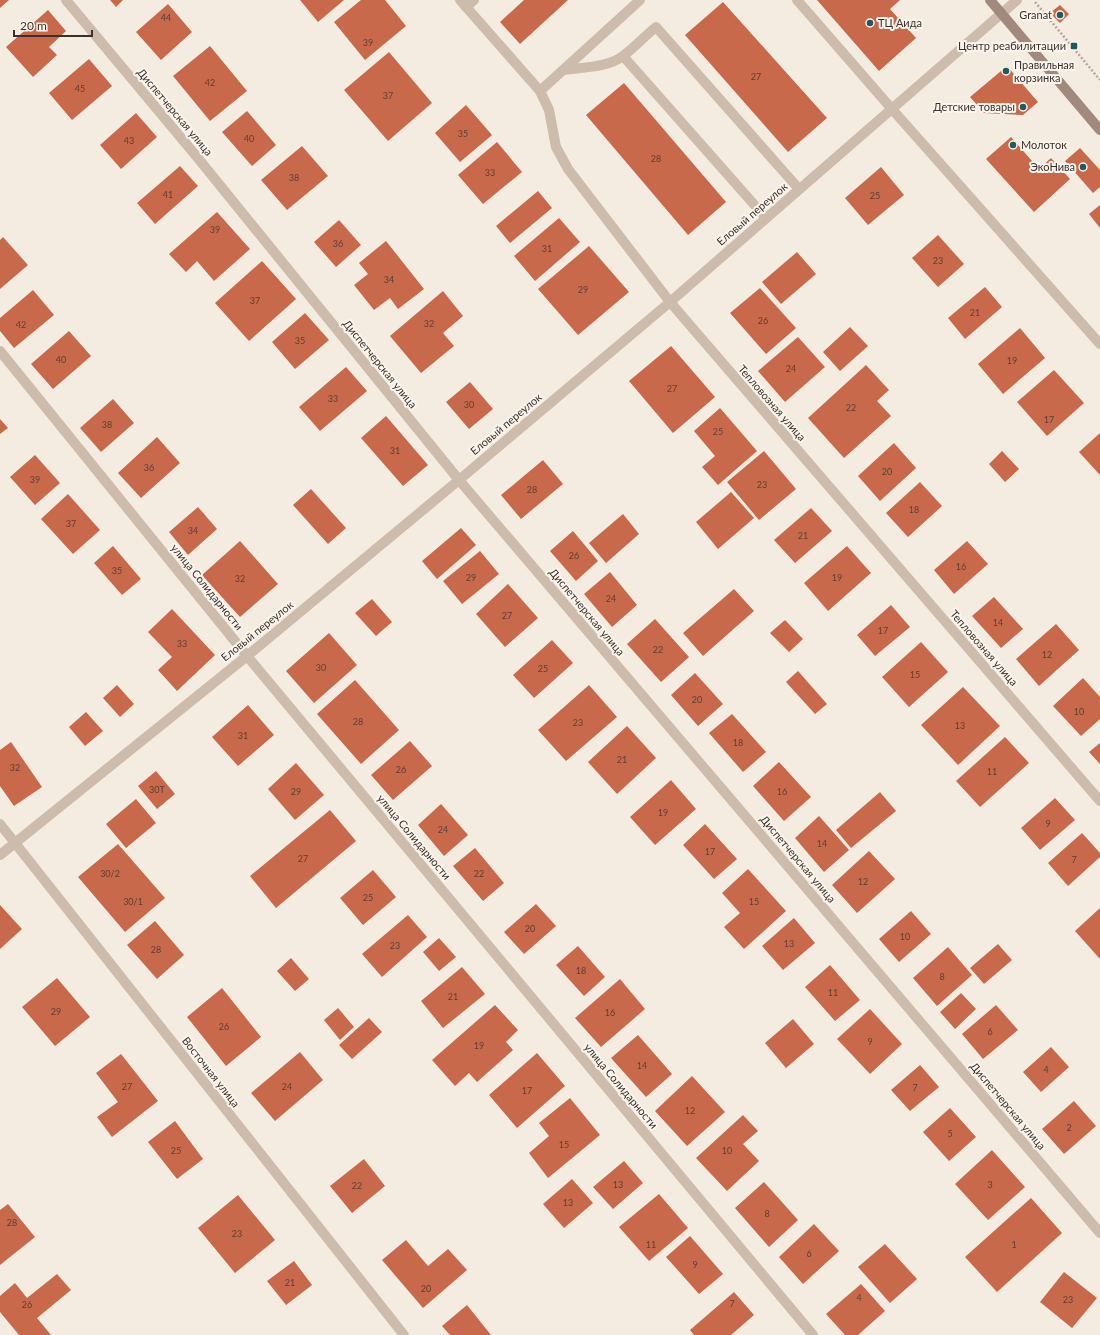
<svg xmlns="http://www.w3.org/2000/svg" width="1100" height="1335" font-family="Lato,sans-serif">
	<style>
		.building { fill: #c8694b }
		.lines { fill: none; stroke-linecap: round; stroke-linejoin: round }
		.path { stroke: #b9a596; stroke-width: 2.5; stroke-dasharray: 2 2; stroke-linecap: butt }
		.lane { stroke: #cdbbac; stroke-width: 10 }
		.street { stroke: #cdbbac; stroke-width: 10 }
		.secondary { stroke: #a18a7d; stroke-width: 10 }
		.poi-dot { fill: #1f5a5e; stroke: #fbf5ee; stroke-width: 1.5 }
		.labels { text-anchor: middle; stroke-width: 4; stroke-linejoin: round; paint-order: stroke }
		.number-label { font-size: 9px; fill: #5e3e33 }
		.poi-label { font-size: 11px; fill: #3b302b; stroke: #fbf5ee; text-anchor: end }
		.street-label { font-size: 11px; fill: #3b302b; stroke: #fbf5ee }
	</style>
	<rect width="100%" height="100%" fill="#f4ebe1"/>
	<path class="building" d="M0,0H9L0,8Z
		M110,0H123L116,7Z
		M300,0H344L318,22Z
		M361,0H385L406,26L365,60L334,22Z
		M524,0H568L520,44L500,22Z
		M817,0H900L890,9L916,38L879,71Z
		M723,2L827,118L788,152L685,35Z
		M168,4L192,32L161,60L136,32Z
		M1060,5L1069,14L1060,23L1050,13Z
		M48,10L66,31L49,47L57,55L33,77L6,47Z
		M210,46L247,91L210,121L173,76Z
		M389,52L432,103L388,141L344,90Z
		M89,59L112,86L72,120L49,93Z
		M1007,66L1038,102L1023,115L984,113L970,97Z
		M624,83L726,202L688,235L586,115Z
		M466,105L492,135L460,162L435,133Z
		M247,111L276,145L252,166L222,132Z
		M136,113L157,137L121,169L100,145Z
		M1011,137L1039,169L1051,158L1070,179L1034,212L986,159Z
		M497,142L522,172L483,204L458,175Z
		M302,146L328,176L287,210L261,180Z
		M1080,148L1100,170V187L1093,193L1065,161Z
		M180,166L198,186L155,224L137,203Z
		M881,167L904,195L868,225L845,198Z
		M538,191L552,208L510,243L496,226Z
		M1100,205V228L1089,214Z
		M217,212L250,249L214,281L197,261L186,272L169,254Z
		M559,218L580,242L535,281L514,256Z
		M339,220L361,245L336,267L314,242Z
		M938,235L964,264L938,287L912,258Z
		M3,237L28,265L0,289V240Z
		M386,241L424,289L398,309L390,298L374,310L354,285L368,274L359,263Z
		M589,246L629,292L578,335L538,289Z
		M797,252L816,274L781,304L762,282Z
		M262,261L296,299L249,341L215,303Z
		M985,287L1002,307L965,339L948,318Z
		M760,288L796,328L766,354L730,313Z
		M33,290L54,315L14,348L0,331V318Z
		M443,291L463,316L443,333L454,346L421,373L390,336Z
		M305,313L329,340L295,369L272,342Z
		M850,327L868,346L840,371L823,352Z
		M1020,328L1045,358L1003,394L978,364Z
		M69,331L91,356L53,389L31,364Z
		M798,337L825,367L785,402L758,371Z
		M671,346L715,397L673,433L629,381Z
		M866,365L889,390L877,401L891,416L844,458L808,418Z
		M346,367L367,391L320,431L299,407Z
		M1054,370L1084,403L1047,436L1017,402Z
		M470,382L493,409L469,429L446,402Z
		M113,399L134,423L101,452L80,428Z
		M720,408L757,451L718,485L702,467L715,456L694,431Z
		M386,416L428,465L403,486L361,438Z
		M0,419L8,428L0,434Z
		M1100,433V475L1079,452Z
		M157,437L180,463L141,498L118,473Z
		M894,443L916,468L880,501L858,476Z
		M764,451L796,489L759,520L727,482Z
		M1002,451L1019,469L1005,482L989,464Z
		M35,455L60,483L35,505L10,477Z
		M543,460L563,484L521,519L501,495Z
		M920,482L942,506L908,537L886,513Z
		M311,489L346,528L328,544L293,505Z
		M731,492L754,518L718,549L696,522Z
		M68,494L100,530L73,554L41,519Z
		M198,507L217,529L188,555L169,532Z
		M811,508L832,531L795,563L774,540Z
		M623,514L639,534L606,563L589,543Z
		M461,528L476,545L437,579L422,561Z
		M573,531L598,561L576,581L550,551Z
		M240,541L278,584L240,617L202,575Z
		M967,541L988,564L954,594L934,570Z
		M113,546L141,579L122,595L94,563Z
		M847,546L871,573L828,611L804,583Z
		M480,551L499,574L462,604L443,581Z
		M610,572L637,605L612,627L584,594Z
		M508,584L538,618L505,647L476,614Z
		M734,589L754,611L703,656L683,633Z
		M994,597L1023,629L1001,648L972,616Z
		M372,599L392,622L376,636L355,613Z
		M891,605L910,627L875,656L857,635Z
		M172,609L215,655L177,691L158,670L172,657L148,632Z
		M655,619L689,657L661,682L627,644Z
		M785,620L803,639L789,652L770,633Z
		M1056,624L1079,650L1039,686L1016,659Z
		M329,633L357,665L314,703L286,671Z
		M552,640L573,663L534,698L513,675Z
		M921,642L948,672L909,707L882,677Z
		M798,671L827,704L815,714L786,682Z
		M695,673L723,704L698,726L671,695Z
		M1083,678L1100,697V719L1081,736L1053,706Z
		M355,680L399,730L361,764L317,714Z
		M117,685L134,704L120,717L103,698Z
		M589,685L617,717L566,761L538,730Z
		M963,687L1000,726L958,765L921,725Z
		M248,705L274,735L238,766L212,737Z
		M86,712L103,731L85,746L69,727Z
		M732,714L766,752L743,772L709,733Z
		M627,726L656,758L617,794L588,762Z
		M1005,737L1029,763L980,807L956,781Z
		M410,741L432,766L393,800L371,775Z
		M11,742L42,787L14,806L0,786V750Z
		M1100,743V764L1089,752Z
		M779,762L811,797L784,821L753,786Z
		M296,763L324,795L295,820L268,789Z
		M156,771L175,794L157,809L138,786Z
		M671,780L696,809L655,845L630,817Z
		M880,792L896,811L851,848L836,830Z
		M1055,798L1075,820L1040,850L1021,828Z
		M136,799L156,823L126,848L106,824Z
		M441,804L468,835L444,856L418,825Z
		M330,810L356,841L276,908L250,876Z
		M819,816L849,850L824,872L795,838Z
		M705,824L737,859L714,879L683,845Z
		M1082,833L1100,853V857L1068,886L1048,863Z
		M118,844L165,898L125,932L78,877Z
		M475,848L504,883L483,901L453,866Z
		M869,851L895,879L857,913L832,885Z
		M748,869L786,911L744,949L724,927L740,913L722,893Z
		M373,870L396,897L363,925L340,898Z
		M536,904L556,926L524,954L504,932Z
		M0,905L22,929L0,949Z
		M1100,908V959L1075,931Z
		M911,911L931,934L899,962L879,939Z
		M408,915L427,937L382,977L362,954Z
		M794,918L815,943L783,970L762,946Z
		M155,921L184,955L157,979L127,945Z
		M439,938L456,957L439,971L423,952Z
		M998,944L1012,960L984,984L970,968Z
		M578,946L605,977L584,996L556,965Z
		M948,947L972,975L937,1006L913,978Z
		M291,958L309,979L295,991L277,971Z
		M830,965L860,1000L835,1021L805,987Z
		M462,967L485,994L443,1028L421,1001Z
		M57,978L90,1017L55,1046L22,1007Z
		M620,979L645,1009L601,1047L575,1018Z
		M222,988L261,1037L226,1066L187,1017Z
		M961,993L976,1009L955,1029L940,1012Z
		M495,1005L518,1030L506,1042L513,1050L477,1082L469,1073L455,1086L432,1060Z
		M996,1005L1018,1030L983,1059L962,1034Z
		M338,1008L354,1027L340,1040L324,1020Z
		M870,1009L902,1044L870,1074L837,1039Z
		M369,1018L382,1032L352,1059L339,1045Z
		M793,1019L814,1044L786,1068L765,1043Z
		M638,1035L672,1074L646,1097L611,1058Z
		M1051,1047L1069,1067L1041,1092L1023,1072Z
		M300,1052L323,1080L275,1121L251,1093Z
		M537,1053L565,1086L517,1128L489,1095Z
		M121,1054L158,1101L112,1137L97,1117L118,1102L96,1073Z
		M920,1065L939,1087L910,1111L891,1090Z
		M692,1076L725,1112L687,1146L655,1111Z
		M570,1098L600,1135L548,1178L529,1153L549,1136L539,1123Z
		M1074,1101L1096,1126L1064,1154L1042,1129Z
		M950,1108L976,1137L949,1161L923,1132Z
		M743,1115L758,1131L743,1144L759,1161L727,1191L696,1158Z
		M175,1121L203,1159L177,1179L148,1142Z
		M992,1150L1025,1187L988,1220L955,1184Z
		M364,1159L385,1186L352,1213L330,1186Z
		M624,1161L643,1183L613,1209L593,1187Z
		M572,1179L593,1203L564,1228L543,1204Z
		M764,1182L798,1220L769,1247L735,1208Z
		M659,1194L688,1228L649,1261L619,1227Z
		M238,1195L275,1240L235,1273L198,1228Z
		M1031,1198L1062,1233L997,1292L965,1257Z
		M8,1204L35,1237L0,1265V1210Z
		M814,1224L839,1251L803,1284L779,1257Z
		M690,1236L723,1274L699,1294L666,1257Z
		M406,1240L428,1266L448,1249L467,1270L423,1308L382,1260Z
		M885,1244L917,1279L890,1303L858,1267Z
		M294,1261L312,1285L286,1305L267,1281Z
		M1064,1272L1097,1298L1072,1328L1040,1302Z
		M57,1274L71,1290L37,1318L51,1335H19L0,1312V1296L15,1283L27,1298Z
		M861,1284L885,1311L858,1335H845L826,1314Z
		M734,1292L754,1315L731,1335H694L690,1330Z
		M467,1305L491,1335H450L442,1326Z"/>
	<g class="lines">
		<path class="path" d="M1035,2L1100,80"/>
		<path class="lane" d="M797,0L891,108
			M466,7L474,0
			M623,56L766,218
			M564,70C583,67 607,68 623,56C635,47 645,36 656,27L799,189
			M540,91L640,0"/>
		<path class="street" d="M66,0L197,157L459,480L1100,1233
			M460,0L540,91L549,110L556,147L568,169L670,302L1100,801
			M891,108L1100,344
			M0,351L247,656L813,1335
			M0,824L404,1335
			M0,855L247,656L459,480L670,302L1017,0"/>
		<path class="secondary" d="M990,0L1100,130"/>
	</g>
	<g class="poi-dot">
		<circle cx="1060" cy="15" r="4"/>
		<circle cx="870" cy="23" r="4"/>
		<rect x="1070" y="42" width="8" height="8" rx="2"/>
		<circle cx="1006" cy="71" r="4"/>
		<circle cx="1023" cy="107" r="4"/>
		<circle cx="1013" cy="145" r="4"/>
		<circle cx="1083" cy="167" r="4"/>
	</g>
	<g class="labels">
		<g class="number-label">
			<text x="166" y="21">44</text>
			<text x="368" y="46">39</text>
			<text x="756" y="80">27</text>
			<text x="210" y="86">42</text>
			<text x="80" y="92">45</text>
			<text x="388" y="99">37</text>
			<text x="463" y="137">35</text>
			<text x="249" y="142">40</text>
			<text x="129" y="144">43</text>
			<text x="656" y="162">28</text>
			<text x="490" y="176">33</text>
			<text x="294" y="181">38</text>
			<text x="168" y="198">41</text>
			<text x="875" y="199">25</text>
			<text x="215" y="233">39</text>
			<text x="338" y="247">36</text>
			<text x="547" y="252">31</text>
			<text x="938" y="264">23</text>
			<text x="389" y="283">34</text>
			<text x="583" y="293">29</text>
			<text x="255" y="304">37</text>
			<text x="975" y="316">21</text>
			<text x="763" y="324">26</text>
			<text x="429" y="327">32</text>
			<text x="21" y="328">42</text>
			<text x="300" y="344">35</text>
			<text x="61" y="363">40</text>
			<text x="1012" y="364">19</text>
			<text x="791" y="372">24</text>
			<text x="672" y="392">27</text>
			<text x="333" y="402">33</text>
			<text x="469" y="408">30</text>
			<text x="851" y="411">22</text>
			<text x="1049" y="423">17</text>
			<text x="107" y="428">38</text>
			<text x="718" y="435">25</text>
			<text x="395" y="454">31</text>
			<text x="149" y="471">36</text>
			<text x="887" y="475">20</text>
			<text x="35" y="483">39</text>
			<text x="762" y="488">23</text>
			<text x="532" y="493">28</text>
			<text x="914" y="513">18</text>
			<text x="71" y="527">37</text>
			<text x="193" y="534">34</text>
			<text x="803" y="539">21</text>
			<text x="574" y="559">26</text>
			<text x="961" y="570">16</text>
			<text x="117" y="574">35</text>
			<text x="471" y="581">29</text>
			<text x="837" y="581">19</text>
			<text x="240" y="582">32</text>
			<text x="611" y="602">24</text>
			<text x="507" y="619">27</text>
			<text x="998" y="626">14</text>
			<text x="883" y="634">17</text>
			<text x="182" y="647">33</text>
			<text x="658" y="653">22</text>
			<text x="1047" y="658">12</text>
			<text x="321" y="671">30</text>
			<text x="543" y="672">25</text>
			<text x="915" y="678">15</text>
			<text x="697" y="703">20</text>
			<text x="1079" y="715">10</text>
			<text x="358" y="725">28</text>
			<text x="578" y="726">23</text>
			<text x="960" y="729">13</text>
			<text x="243" y="739">31</text>
			<text x="738" y="746">18</text>
			<text x="622" y="763">21</text>
			<text x="15" y="771">32</text>
			<text x="401" y="773">26</text>
			<text x="992" y="775">11</text>
			<text x="157" y="793">30Т</text>
			<text x="296" y="795">29</text>
			<text x="782" y="795">16</text>
			<text x="663" y="816">19</text>
			<text x="1048" y="827">9</text>
			<text x="443" y="833">24</text>
			<text x="822" y="847">14</text>
			<text x="710" y="855">17</text>
			<text x="303" y="862">27</text>
			<text x="1074" y="863">7</text>
			<text x="110" y="877">30/2</text>
			<text x="479" y="877">22</text>
			<text x="863" y="885">12</text>
			<text x="368" y="901">25</text>
			<text x="133" y="905">30/1</text>
			<text x="754" y="905">15</text>
			<text x="530" y="932">20</text>
			<text x="905" y="940">10</text>
			<text x="789" y="947">13</text>
			<text x="395" y="949">23</text>
			<text x="156" y="953">28</text>
			<text x="581" y="974">18</text>
			<text x="942" y="980">8</text>
			<text x="833" y="996">11</text>
			<text x="453" y="1000">21</text>
			<text x="56" y="1015">29</text>
			<text x="610" y="1016">16</text>
			<text x="224" y="1030">26</text>
			<text x="990" y="1035">6</text>
			<text x="870" y="1045">9</text>
			<text x="479" y="1049">19</text>
			<text x="642" y="1069">14</text>
			<text x="1046" y="1073">4</text>
			<text x="127" y="1090">27</text>
			<text x="287" y="1090">24</text>
			<text x="915" y="1091">7</text>
			<text x="527" y="1094">17</text>
			<text x="690" y="1114">12</text>
			<text x="1069" y="1131">2</text>
			<text x="950" y="1137">5</text>
			<text x="564" y="1148">15</text>
			<text x="176" y="1154">25</text>
			<text x="727" y="1154">10</text>
			<text x="618" y="1188">13</text>
			<text x="990" y="1188">3</text>
			<text x="357" y="1189">22</text>
			<text x="568" y="1206">13</text>
			<text x="767" y="1217">8</text>
			<text x="12" y="1226">28</text>
			<text x="237" y="1237">23</text>
			<text x="651" y="1248">11</text>
			<text x="1014" y="1248">1</text>
			<text x="809" y="1257">6</text>
			<text x="695" y="1268">9</text>
			<text x="290" y="1286">21</text>
			<text x="426" y="1292">20</text>
			<text x="859" y="1301">4</text>
			<text x="1068" y="1303">23</text>
			<text x="732" y="1307">7</text>
			<text x="27" y="1308">26</text>
		</g>
		<g class="poi-label">
			<text x="1052" y="19">Granat</text>
			<text x="878" y="27" text-anchor="start">ТЦ Аида</text>
			<text x="1066" y="50">Центр реабилитации</text>
			<text x="1014" y="69" text-anchor="start">Правильная<tspan x="1014" dy="13">корзинка</tspan></text>
			<text x="1015" y="111">Детские товары</text>
			<text x="1021" y="149" text-anchor="start">Молоток</text>
			<text x="1075" y="171">ЭкоНива</text>
		</g>
		<g class="street-label">
			<text transform="translate(175 112) rotate(50)" y="4">Диспетчерская улица</text>
			<text transform="translate(752 214) rotate(-41)" y="4">Еловый переулок</text>
			<text transform="translate(380 364) rotate(51)" y="4">Диспетчерская улица</text>
			<text transform="translate(772 403) rotate(49)" y="4">Тепловозная улица</text>
			<text transform="translate(506 424) rotate(-40)" y="4">Еловый переулок</text>
			<text transform="translate(207 587) rotate(51)" y="4">улица Солидарности</text>
			<text transform="translate(587 612) rotate(50)" y="4">Диспетчерская улица</text>
			<text transform="translate(257 631) rotate(-39)" y="4">Еловый переулок</text>
			<text transform="translate(984 648) rotate(49)" y="4">Тепловозная улица</text>
			<text transform="translate(414 837) rotate(50)" y="4">улица Солидарности</text>
			<text transform="translate(798 859) rotate(50)" y="4">Диспетчерская улица</text>
			<text transform="translate(211 1072) rotate(52)" y="4">Восточная улица</text>
			<text transform="translate(621 1086) rotate(50)" y="4">улица Солидарности</text>
			<text transform="translate(1008 1106) rotate(50)" y="4">Диспетчерская улица</text>
		</g>
	</g>
	<path d="M14 30v6h78v-6" fill="none" stroke="#3b302b" stroke-width="2"/>
	<text x="20" y="30" font-size="12" fill="#3b302b" stroke="#fbf5ee" stroke-width="3" paint-order="stroke">20 m</text>
</svg>
